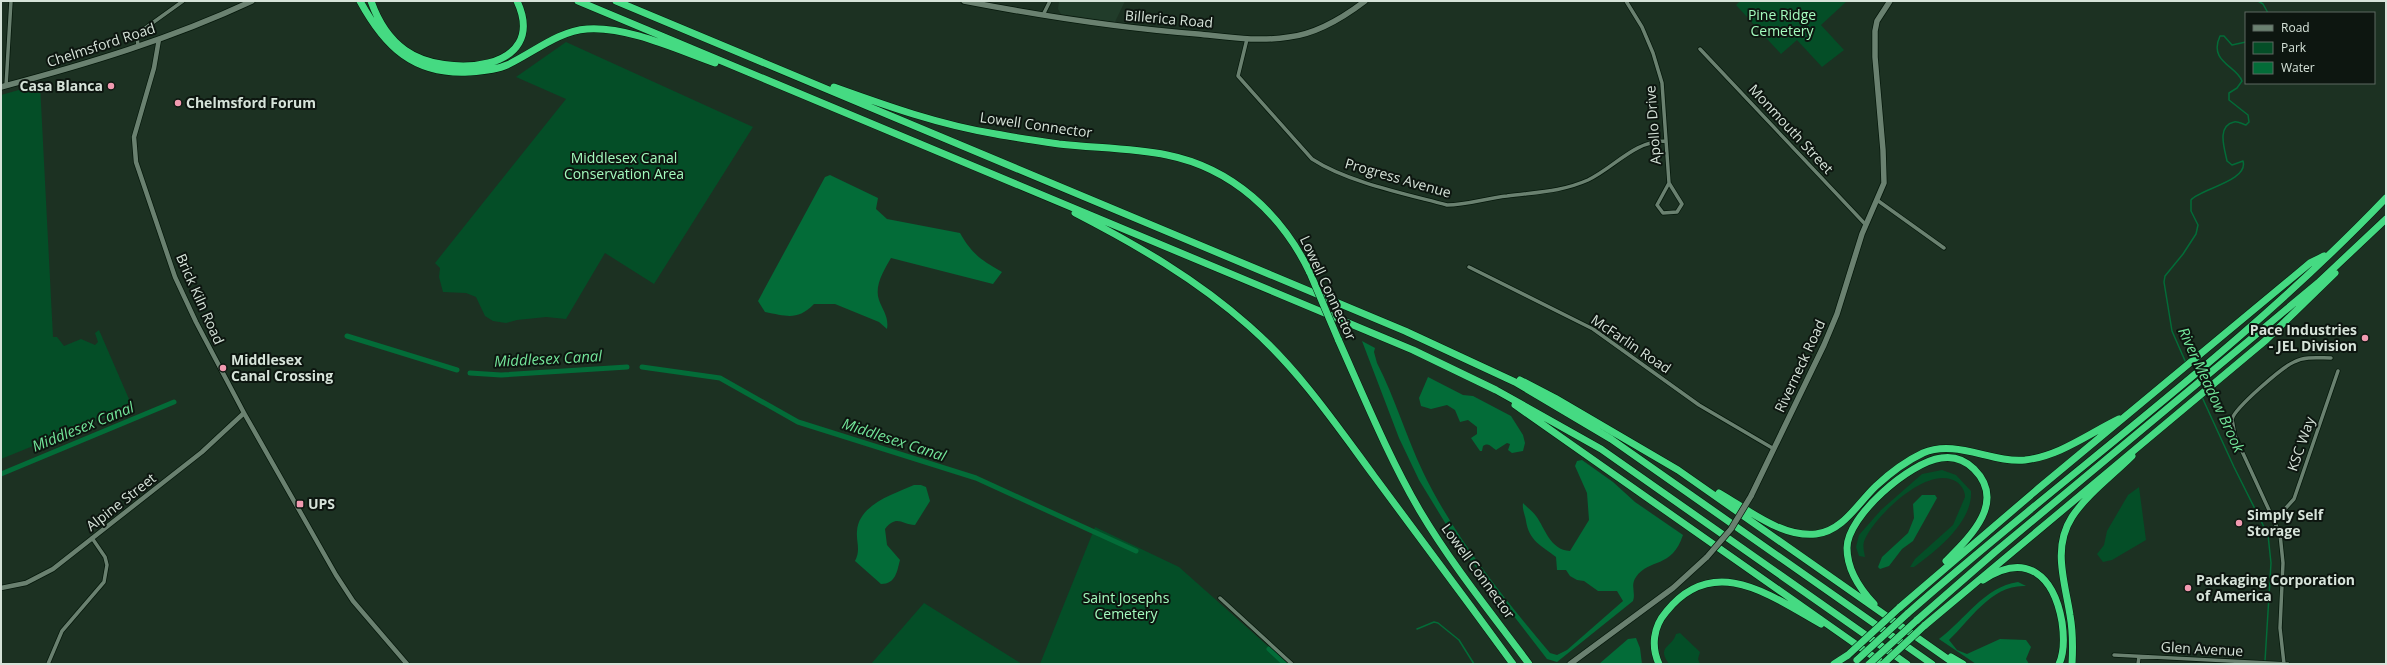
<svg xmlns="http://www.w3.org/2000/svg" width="2387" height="665" font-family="'Open Sans',sans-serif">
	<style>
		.built { fill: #213c2a }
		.green { fill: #044e27 }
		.water { fill: #036c38 }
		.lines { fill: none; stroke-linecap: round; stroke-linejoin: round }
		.stream { stroke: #036c38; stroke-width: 1.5 }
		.canal { stroke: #036c38; stroke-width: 5 }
		.minor-casing { stroke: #05180b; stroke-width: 5 }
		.tertiary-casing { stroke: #05180b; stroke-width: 6 }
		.secondary-casing { stroke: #05180b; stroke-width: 7 }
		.motorway-casing { stroke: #05180b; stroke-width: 8 }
		.minor { stroke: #6a8170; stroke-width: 3.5 }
		.tertiary { stroke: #6a8170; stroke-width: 4.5 }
		.secondary { stroke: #6a8170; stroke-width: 5.5 }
		.motorway { stroke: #45da82; stroke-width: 7 }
		.secondary-bridge-casing { stroke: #05180b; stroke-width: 7; stroke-linecap: butt }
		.motorway-bridge-casing { stroke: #05180b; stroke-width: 8; stroke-linecap: butt }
		.secondary-bridge { stroke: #6a8170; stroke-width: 5.5 }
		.motorway-bridge { stroke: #45da82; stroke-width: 7 }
		.poi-dot { fill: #f19ab0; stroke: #0d1610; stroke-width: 1.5 }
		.labels { text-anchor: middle; stroke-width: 4; stroke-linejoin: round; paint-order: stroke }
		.park-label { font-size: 14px; fill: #a4fbbe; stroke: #0d1610 }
		.street-label { font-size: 14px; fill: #d6e3d9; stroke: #0d1610 }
		.poi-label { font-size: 14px; font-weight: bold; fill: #d6e3d9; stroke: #0d1610; text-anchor: start }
		.water-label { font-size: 15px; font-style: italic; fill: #72e499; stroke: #0d1610 }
	</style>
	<rect width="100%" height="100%" fill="#1c3122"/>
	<path class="built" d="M1059,1H1125L1115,22L1061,14L1058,9Z"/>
	<path class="green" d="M1740,1H1847L1821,25L1844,50L1822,67L1797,40L1781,54L1736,5Z
		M566,42L753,127L654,284L605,253L566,319L546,317L517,320L506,323L493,321L485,316L476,297L466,293L443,292L439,277L440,268L435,263L566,99L516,77Z
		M40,84L53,337H57L64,346L81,339L95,345L98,342L95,333L99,330L132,406L1,459V95Z
		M1942,470L1956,475L1971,491C1973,522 1936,551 1914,567H1910L1915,559L1953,525L1965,497C1965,491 1962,486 1957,482C1929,463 1876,515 1865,539C1862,545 1864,551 1865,557L1859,556L1856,547L1859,535L1881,510L1922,474Z
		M2139,487L2146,540L2112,560L2103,562L2097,554L2104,545L2107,531L2128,495Z
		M1095,527L1179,567L1288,664H1040Z
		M924,603L1022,664H871Z
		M1680,633L1700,652L1698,659L1700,664H1669C1656,646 1672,648 1676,634Z"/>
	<path class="water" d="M830,175L878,198L876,209L887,219L960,233C972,254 981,260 1002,272L993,284L891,258C884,270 874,286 879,300C883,311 889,317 887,329L879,322L835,304H814C797,321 787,316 765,312L758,301L825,177Z
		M1362,341L1375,348L1374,352L1377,363C1395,398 1406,436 1423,472C1455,538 1503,597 1550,653L1557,655L1567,650L1623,601L1617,591H1598L1584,581L1577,580L1570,576L1566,570H1557L1556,557C1542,546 1529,541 1526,521C1525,514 1522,510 1523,503C1527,507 1533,512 1536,516C1545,528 1550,550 1570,551L1589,520L1587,493L1575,466L1577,461L1582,460L1613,482L1635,502L1683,535C1672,569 1649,558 1636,577C1630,585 1636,593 1633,601L1557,662L1547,659L1458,544L1419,480L1399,438Z
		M1428,377L1463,395L1473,396L1511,416L1523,435L1525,443L1523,451L1512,453L1508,450L1510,444L1507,443L1496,450C1491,447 1489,442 1483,446L1482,451H1480L1471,438L1477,434V427L1468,420L1460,422L1455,410L1447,405L1431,409L1421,406L1419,398Z
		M914,485H921L926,487L930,501L915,525C902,525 897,514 885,529L887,545L900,560C897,571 896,584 881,584L855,561C861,550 856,542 857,531C859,504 894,494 914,485Z
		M1922,495H1935L1937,498L1913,541L1902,549L1889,566L1880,569L1878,567L1882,557L1908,533L1914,518L1913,504Z
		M2018,582L2026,586C1992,584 1971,619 1949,640L1957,650L1967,654L2000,639L2026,640L2031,647L2026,659L2029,664H1976L1939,639C1965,620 1984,587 2018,582Z
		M1636,638L1640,648L1642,664H1599L1628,639Z"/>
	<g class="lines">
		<path class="stream" d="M2258,1L2263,4L2268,13
			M2186,363L2172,331L2164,282L2165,276L2183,254L2196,234L2198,225L2191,211V200C2200,189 2249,181 2243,161L2232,165L2227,161C2225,150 2216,126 2234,122C2238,121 2242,124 2246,125L2249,122L2248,115L2229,100V93L2237,88L2242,81C2237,66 2208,62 2220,36H2224L2232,45L2246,42
			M2202,397L2234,467L2268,535L2271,563L2265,661
			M1417,629L1434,622L1438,623L1459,640L1474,664"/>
		<path class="canal" d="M347,336L457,370
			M642,367L720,378L798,422L976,478L1136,551
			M470,373L501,375L627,367
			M1,474L174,402
			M1269,649L1285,664"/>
		<g class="minor-casing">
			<path id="minor" d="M1626,1L1642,27L1653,53L1662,83L1669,183L1682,204L1677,212L1663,213L1657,205L1669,183
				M1043,15L1050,1
				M1247,39L1238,76L1312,159C1347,182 1406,194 1447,205C1467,205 1487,198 1507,196C1536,192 1561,192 1588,180C1615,167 1634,141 1665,141
				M138,47L137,34L183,1
				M1700,49L1866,225
				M6,86L11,1
				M1877,200L1944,248
				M1469,267L1593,329L1699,405L1774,449
				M2274,518L2284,510L2294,499L2338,371
				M1220,598L1292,664
				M2114,655L2288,664
				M48,664L62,631L104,582L107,565L105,557L92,538
				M2138,664L2139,657
				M2284,664L2280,628L2283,563L2280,534L2235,436L2232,419C2235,408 2282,367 2294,362C2305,356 2319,358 2331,358"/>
		</g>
		<g class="tertiary-casing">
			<path id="tertiary" d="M159,39L154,68L134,137L136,162L175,277L196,322L244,413L336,575L353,601L407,664
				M1,588L26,583L53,569L202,452L244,413"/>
		</g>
		<g class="secondary-casing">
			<path id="secondary" d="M964,1C1042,16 1119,28 1198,34C1228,37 1259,42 1289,37C1316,34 1344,17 1365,1
				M1,87C87,64 171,39 252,1
				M1751,496L1824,345L1837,314L1862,234L1884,183L1883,150L1875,57V31L1877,21L1890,1
				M1570,664L1673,588L1707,557"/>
		</g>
		<g class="motorway-casing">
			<path id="motorway" d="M360,1C385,47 414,75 469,72C482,71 496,70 507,65C533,53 558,31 587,29C627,26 678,50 715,63
				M371,1C378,21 388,38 405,50C445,79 550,72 517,1
				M578,1L1413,350L1496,390L1601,449L1907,664
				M616,1L1405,331L1515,382L1611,439L1932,664
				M834,87C887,106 940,125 996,134C1017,138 1038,141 1059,144C1094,148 1131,148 1167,155C1232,168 1282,214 1310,273
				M1075,213C1137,245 1196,279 1249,326C1298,369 1335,423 1374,476C1420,538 1467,601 1513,664
				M1338,339C1364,397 1388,456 1420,511C1452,565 1492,614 1529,664
				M1520,380L1555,398L1678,470L1955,664
				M1515,405L1884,664
				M1719,493C1747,509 1782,538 1816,534C1843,531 1858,503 1876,486C1890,473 1906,461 1923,453C1956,439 1991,463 2025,460C2060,456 2088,434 2119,419
				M1983,580C2027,551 2054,576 2062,622C2064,636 2065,651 2059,664
				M1874,604C1860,589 1847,569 1847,548C1847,516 1910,462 1941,458C1953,456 1965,460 1974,469C2007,502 1970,537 1946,561
				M1899,608L2039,488L2310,263L2324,256
				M1907,614C2065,474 2240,351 2386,198
				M1916,621L1995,552L2318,283L2386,219
				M1924,626L2266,340L2335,273
				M1951,657L1963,664
				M1659,664C1651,647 1653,627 1666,612C1714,552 1771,596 1821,624
				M1834,664L1848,655
				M2072,664C2073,647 2073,632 2070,615C2065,582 2052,548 2072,517C2087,494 2113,475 2132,456"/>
		</g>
		<use href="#minor" class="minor"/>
		<use href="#tertiary" class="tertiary"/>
		<use href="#secondary" class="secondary"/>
		<use href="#motorway" class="motorway"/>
		<g class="secondary-bridge-casing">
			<path id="secondary-bridge" d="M1707,557L1731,529L1751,496"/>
		</g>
		<g class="motorway-bridge-casing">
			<path id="motorway-bridge" d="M1310,273L1338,339
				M1848,655L1899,608
				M1857,660L1907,614
				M1869,664L1916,621
				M1883,664L1924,626"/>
		</g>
		<use href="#secondary-bridge" class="secondary-bridge"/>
		<use href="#motorway-bridge" class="motorway-bridge"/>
	</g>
	<g class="poi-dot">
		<circle cx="111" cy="86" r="4"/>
		<circle cx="178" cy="103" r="4"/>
		<circle cx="2365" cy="338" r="4"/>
		<circle cx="223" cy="368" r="4"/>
		<rect x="296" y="500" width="8" height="8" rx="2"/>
		<circle cx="2239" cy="523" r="4"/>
		<circle cx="2188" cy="588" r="4"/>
	</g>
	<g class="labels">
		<g class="park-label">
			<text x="1782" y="20">Pine Ridge<tspan x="1782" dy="16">Cemetery</tspan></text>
			<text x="624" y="163">Middlesex Canal<tspan x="624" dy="16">Conservation Area</tspan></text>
			<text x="1126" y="603">Saint Josephs<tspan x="1126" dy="16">Cemetery</tspan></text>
		</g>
		<g class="street-label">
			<text transform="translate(1169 19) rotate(5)" y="5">Billerica Road</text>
			<text transform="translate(101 45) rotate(-18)" y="5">Chelmsford Road</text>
			<text transform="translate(1036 125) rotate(8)" y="5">Lowell Connector</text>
			<text transform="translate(1653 125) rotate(-94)" y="5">Apollo Drive</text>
			<text transform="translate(1791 129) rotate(47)" y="5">Monmouth Street</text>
			<text transform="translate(1398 178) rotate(16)" y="5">Progress Avenue</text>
			<text transform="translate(1328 288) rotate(65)" y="5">Lowell Connector</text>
			<text transform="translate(200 299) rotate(66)" y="5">Brick Kiln Road</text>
			<text transform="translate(1631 344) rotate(34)" y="5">McFarlin Road</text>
			<text transform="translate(1800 366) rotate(-65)" y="5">Riverneck Road</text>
			<text transform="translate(2301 444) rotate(-71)" y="5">KSC Way</text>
			<text transform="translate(121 502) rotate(-38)" y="5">Alpine Street</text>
			<text transform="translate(1478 571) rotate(54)" y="5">Lowell Connector</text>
			<text transform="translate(2202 649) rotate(3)" y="5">Glen Avenue</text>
		</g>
		<g class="poi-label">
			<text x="103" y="91" text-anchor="end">Casa Blanca</text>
			<text x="186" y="108">Chelmsford Forum</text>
			<text x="2357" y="335" text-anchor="end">Pace Industries<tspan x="2357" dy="16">- JEL Division</tspan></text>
			<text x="231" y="365">Middlesex<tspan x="231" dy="16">Canal Crossing</tspan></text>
			<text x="308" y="509">UPS</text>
			<text x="2247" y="520">Simply Self<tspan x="2247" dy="16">Storage</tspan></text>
			<text x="2196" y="585">Packaging Corporation<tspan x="2196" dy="16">of America</tspan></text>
		</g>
		<g class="water-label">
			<text transform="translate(548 359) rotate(-3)" y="5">Middlesex Canal</text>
			<text transform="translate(2211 390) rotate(65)" y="5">River Meadow Brook</text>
			<text transform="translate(83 427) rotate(-22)" y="5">Middlesex Canal</text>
			<text transform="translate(894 440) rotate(18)" y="5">Middlesex Canal</text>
		</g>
	</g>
	<rect width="2387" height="665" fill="none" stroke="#d6e3d9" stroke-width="4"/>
	<rect x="2245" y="12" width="130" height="72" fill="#0d1610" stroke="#5d6860"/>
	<rect x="2253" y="25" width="20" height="6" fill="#6a8170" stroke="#5d6860"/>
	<text x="2281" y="32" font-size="12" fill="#d6e3d9">Road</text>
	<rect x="2253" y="42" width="20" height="12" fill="#044e27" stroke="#5d6860"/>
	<text x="2281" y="52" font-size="12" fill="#d6e3d9">Park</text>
	<rect x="2253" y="62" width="20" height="12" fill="#036c38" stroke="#5d6860"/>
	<text x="2281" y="72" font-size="12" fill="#d6e3d9">Water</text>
</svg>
